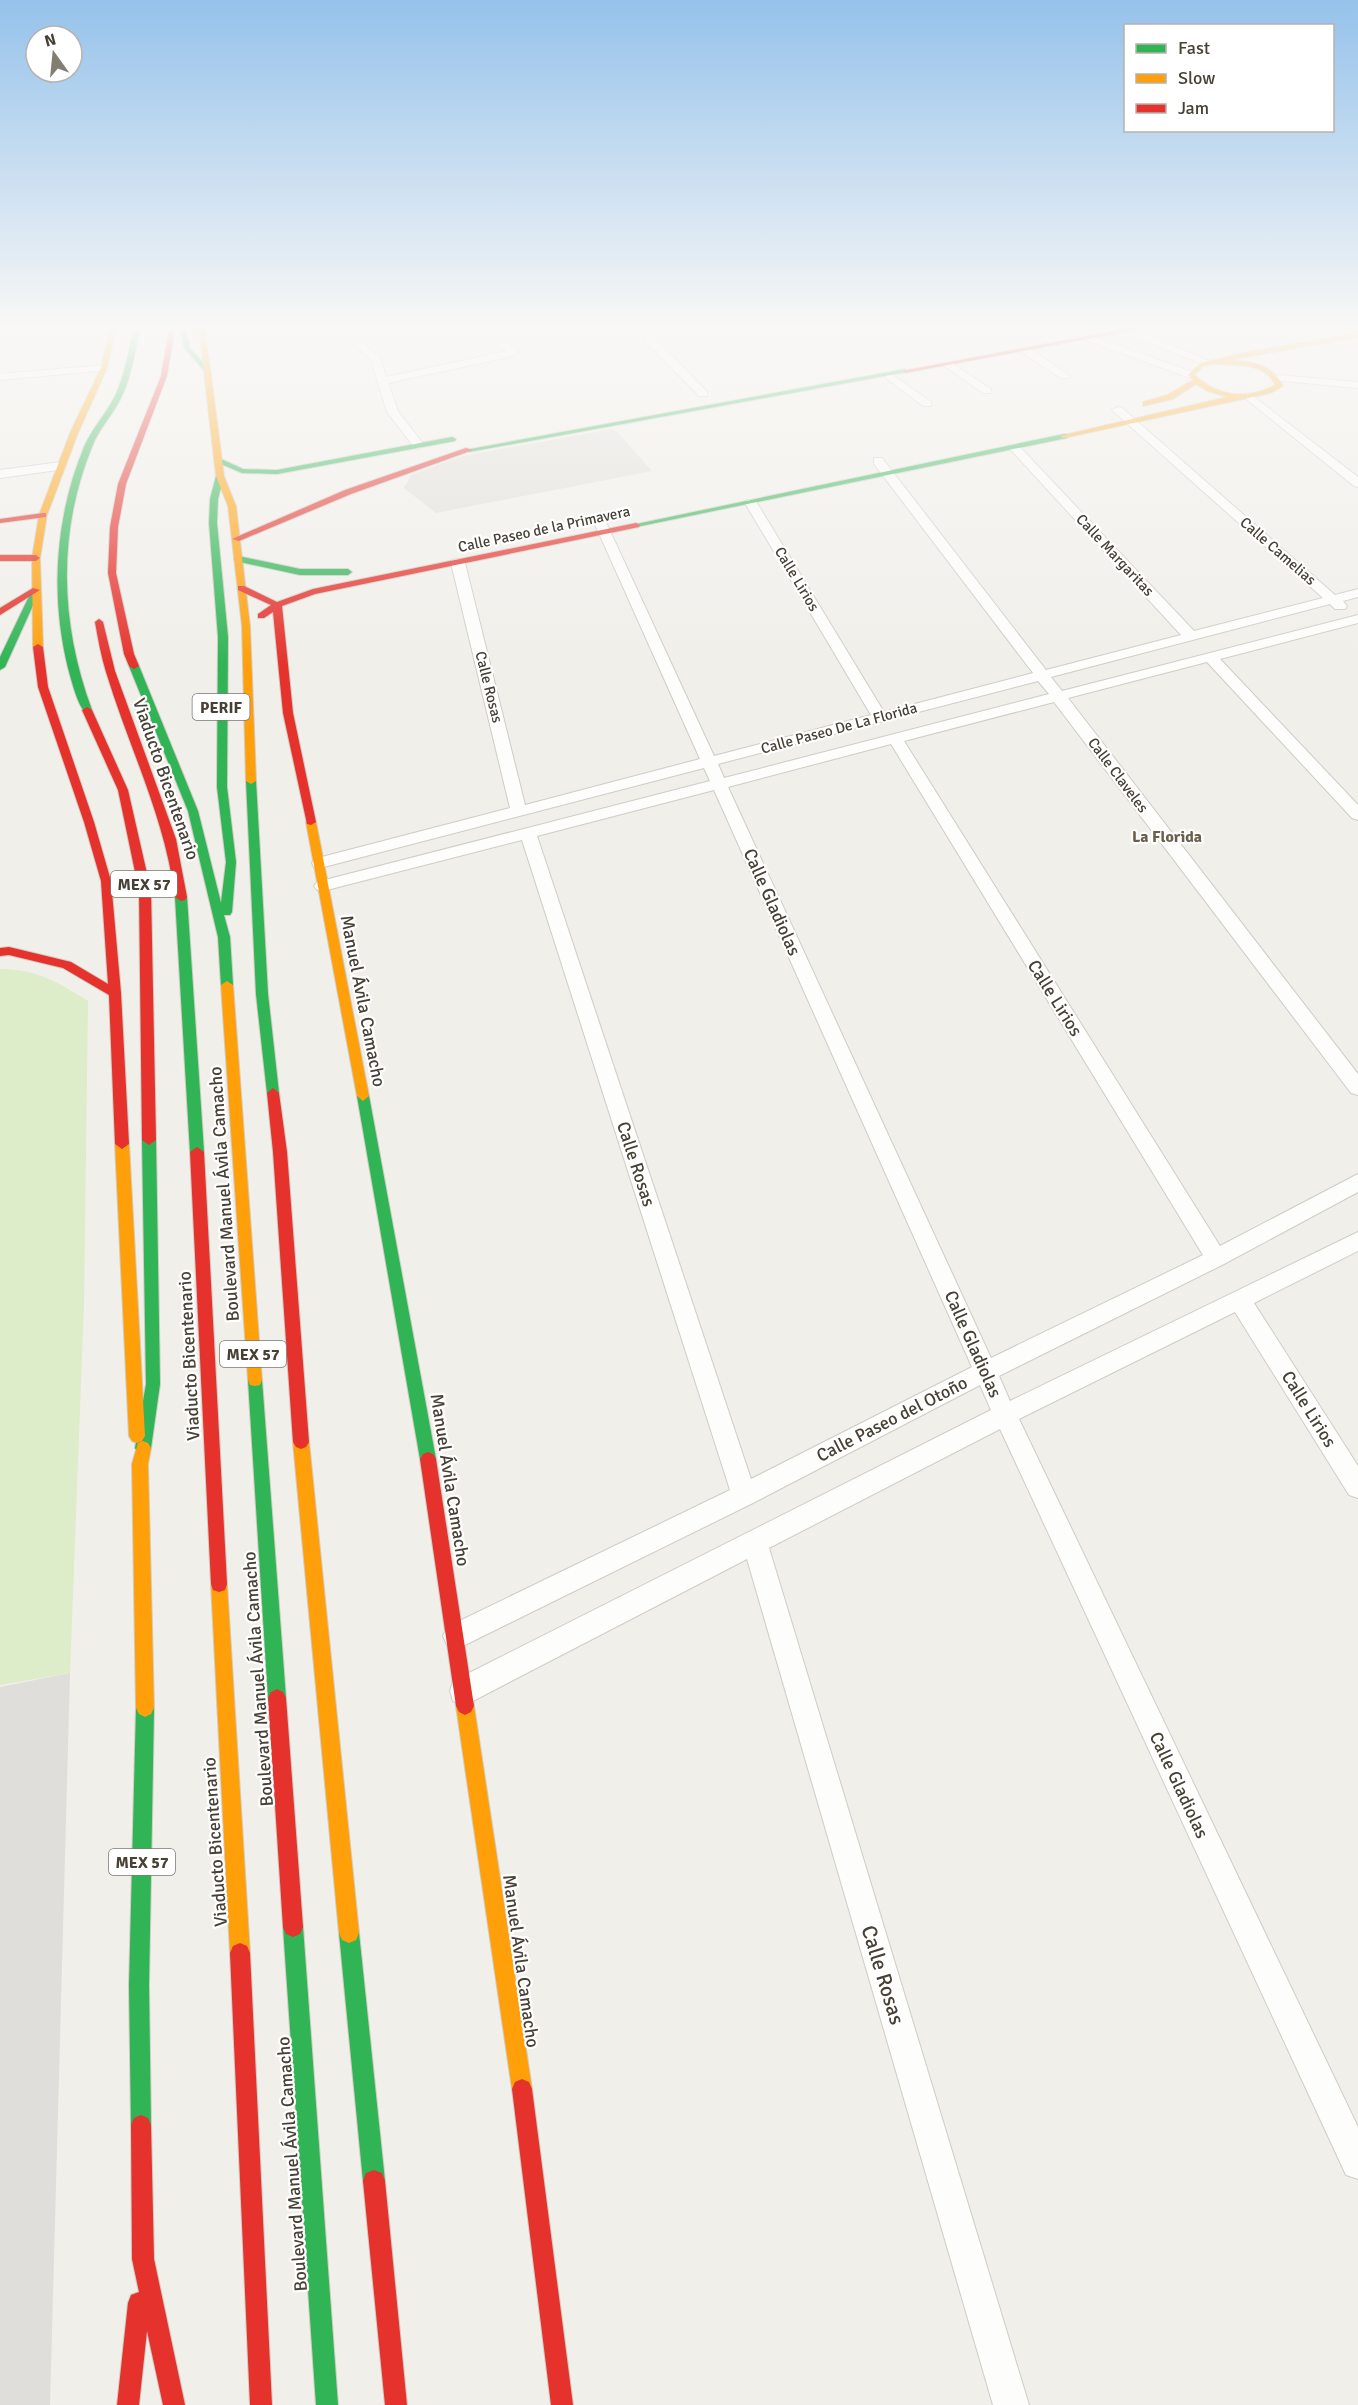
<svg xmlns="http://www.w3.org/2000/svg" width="1358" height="2405" font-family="Signika,sans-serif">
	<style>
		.green { fill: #ddecc9 }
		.parking { fill: #e0deda }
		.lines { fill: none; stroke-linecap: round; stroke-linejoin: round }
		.street-casing { stroke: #cfccc7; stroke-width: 2 }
		.fast-casing { stroke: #d0ccc1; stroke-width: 2 }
		.slow-casing { stroke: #d0ccc1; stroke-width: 2 }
		.jam-casing { stroke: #d0ccc1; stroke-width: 2 }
		.street { fill: #fdfdfc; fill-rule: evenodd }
		.fast { fill: #30b455; fill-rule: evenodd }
		.slow { fill: #ff9f0a; fill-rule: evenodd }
		.jam { fill: #e5322d; fill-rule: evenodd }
		.labels { text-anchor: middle; stroke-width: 4.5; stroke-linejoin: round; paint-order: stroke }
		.far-street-label { font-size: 15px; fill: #474135; stroke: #fff }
		.shield { fill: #fff; stroke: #7e7a72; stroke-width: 1.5 }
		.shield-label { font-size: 16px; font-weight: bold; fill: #474135 }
		.far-neighbourhood-label { font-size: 16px; font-weight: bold; fill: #6a5f4c; stroke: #fff }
		.street-label { font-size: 18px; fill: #474135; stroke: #fff }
		.near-street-label { font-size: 21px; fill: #474135; stroke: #fff }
	</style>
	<rect width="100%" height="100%" fill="#f1efea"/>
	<path class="green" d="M0,969C38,970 56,981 88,1001L84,1304L70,1673L0,1685Z"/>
	<path class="parking" d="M612,429L619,434L652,471L436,513L404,488L411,475L462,456Z
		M70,1673L50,2405H0V1687Z"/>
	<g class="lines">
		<g class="street-casing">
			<path id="street" d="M641,329H682L654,337L707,392V396H699L646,342Z
				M1023,329H1036L1027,336H1019L1018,334Z
				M1124,329H1133L1214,363L1213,365H1205L1124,333Z
				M1090,335L1195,373L1196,375L1195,377H1187L1086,340L1085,338Z
				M358,340L380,357L386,377L507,351L500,345L505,342L517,348L518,353L513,356L388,383L398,411L424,445L418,449L414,447L387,412L371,360L353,343Z
				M1025,347L1029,348L1070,376L1069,378H1061L1021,352V348Z
				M950,362L991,389V393H983L946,367L945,365Z
				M104,365L108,366V370L0,380V374Z
				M890,373L931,402V406H923L886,378V374Z
				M1277,375L1358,382V388L1273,380L1272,378Z
				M1249,393L1358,477V487L1354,486L1245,398V394Z
				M1118,407L1122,408L1335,595L1358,589V597L1343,601L1347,606L1345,609H1335L1330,604L1051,677L1062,691L1358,615V623L1220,659L1358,805V820L1352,818L1207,662L1068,698L1358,1074V1095L1351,1093L1054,702L904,741L1220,1246L1358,1174V1192L1224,1264L999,1376L1010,1401L1358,1232V1251L1254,1303L1358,1466V1498L1349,1495L1235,1312L1019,1419L1358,2127V2179L1346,2175L1000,1429L769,1548L1029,2405H993L747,1559L473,1701L463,1704L453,1701L450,1691L453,1681L991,1410L980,1385L753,1503L465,1645L456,1649L447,1645L443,1636L447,1627L730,1490L522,840L323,891L317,890L314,886L317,882L710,781L704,768L320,868L314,867L312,863L314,859L510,808L451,563L453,560L458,559L465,563L525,805L700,759L593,520L595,517H603L605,520L714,756L871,715L745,503L747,500H755L757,503L884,712L1033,673L874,464V458H882L1046,670L1181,635L1010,449V445H1018L1194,631L1323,598L1114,412L1112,410ZM1038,681L1049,694L724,778L718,764ZM891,744L1203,1255L991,1358L728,787ZM714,790L972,1367L751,1479L537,836Z
				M61,462L65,463V469L0,478V470Z"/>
		</g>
		<g class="fast-casing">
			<path id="fast" d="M134,329H140C135,351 132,375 122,396C114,414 99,428 92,447C57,533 60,624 92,710L87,713C78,709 71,678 68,668C50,595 55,517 84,447C92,428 106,414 115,396C125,375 128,352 134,329Z
				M180,329H186L190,348L208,368V370H204L184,348Z
				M905,369L907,372L469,452L465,450Z
				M1064,434H1067V438L636,527L632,525Z
				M452,437L456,439L455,441L277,474L242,473L214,461L221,459L243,469L277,470Z
				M220,474L224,476L218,499L217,523L228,637L227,787L236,862L232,912L230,915H224L230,937L233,985L227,989L221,985L218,937L188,811L129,666L134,663L139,666L198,811L221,903L226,862L217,787L218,637L209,523L210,499L216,476Z
				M238,556L300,569H348L352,572L348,575H300L235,561L234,559Z
				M33,588L40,590L5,667L0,670V657Z
				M251,778L256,781L268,994L279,1093L273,1098L267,1093L256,994L246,781Z
				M181,893L187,897L204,1152L197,1157L190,1152L175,897Z
				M363,1091L369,1096L436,1459L433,1464L428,1466L423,1464L420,1459L357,1096Z
				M149,1135L156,1140L160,1384L151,1448L148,1453L143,1455L138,1453L135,1448L146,1384L142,1140Z
				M255,1374L260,1375L262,1380L286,1698L283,1704L277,1707L271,1704L268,1698L248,1380L250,1375Z
				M145,1699L151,1702L154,1708L149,1986L151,2125L148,2132L141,2135L134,2132L131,2125L129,1986L136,1708L139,1702Z
				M293,1917L300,1920L303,1927L338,2405H316L283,1927L286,1920Z
				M349,1923L356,1926L359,1933L385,2181L382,2189L374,2192L366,2189L363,2181L339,1933L342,1926Z"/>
		</g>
		<g class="slow-casing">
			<path id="slow" d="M110,329H116L107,368L78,433L47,515L40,558L43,647L38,650L33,647L32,558L39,515L70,433L101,368Z
				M199,329H205L224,476L236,506L250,626L256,781L251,784L246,781L242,626L228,506L216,476Z
				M1358,333V337L1230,360C1252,361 1273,365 1283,386L1271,393L1064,438L1060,436L1227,397L1207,391L1196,384L1173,399L1143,406V402L1167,395L1193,380L1188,375L1201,363L1243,353ZM1216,364C1237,366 1265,362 1275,385C1248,400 1217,397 1195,375L1203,366Z
				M311,819L316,822L369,1096L363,1101L357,1096L306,822Z
				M227,981L233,985L262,1380L260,1385L255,1386L250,1385L248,1380L221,985Z
				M122,1139L129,1144L145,1436L142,1441L137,1443L132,1441L129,1436L115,1144Z
				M301,1435L306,1437L309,1442L359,1933L356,1940L349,1943L342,1940L339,1933L293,1442L296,1437Z
				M143,1441L148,1443L151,1448L148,1464L154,1708L151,1714L145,1717L139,1714L136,1708L132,1464L138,1443Z
				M219,1576L225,1578L227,1584L250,1953L247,1960L240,1963L233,1960L230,1953L211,1584L213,1578Z
				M465,1697L471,1700L474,1706L532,2089L529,2096L522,2099L515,2096L512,2089L456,1706L459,1700Z"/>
		</g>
		<g class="jam-casing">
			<path id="jam" d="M169,329H175L167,376L126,484L118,527L116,573L134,654L139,666L134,669L129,666L124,654L108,573L110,527L118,484L161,376Z
				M1124,329H1141L905,373L902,371Z
				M466,448L473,450L351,494L239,541L232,539L345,490Z
				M43,513H46V517L0,523V519Z
				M636,523L640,525L639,527L315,594L282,606L293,713L316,822L311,825L307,824L283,713L273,612L264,618H258V614L271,605L238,590V586H244L277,602L313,589Z
				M0,555H36L40,558L36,561H0Z
				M33,588L40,590L0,615V608Z
				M99,619L103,622L115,671L176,839L187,897L185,900L181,901L175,897C165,817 129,748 106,672C101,656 98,639 95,622Z
				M38,644L43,647L48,687L94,822L111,881L121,993L129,1144L122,1149L115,1144L109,995L63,968L9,955L0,956V948L9,947L71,962L108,984L101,881L84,822L38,687L33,647Z
				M87,707L92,710L128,790L151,891L156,1140L149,1145L142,1140L139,891L118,790L82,710Z
				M273,1088L279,1093L287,1152L309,1442L306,1447L301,1449L296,1447L293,1442L273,1152L267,1093Z
				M197,1147L204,1152L227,1584L225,1590L219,1592L213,1590L211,1584L190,1152Z
				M428,1452L433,1454L436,1459L474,1706L471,1712L465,1715L459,1712L456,1706L420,1459L423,1454Z
				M277,1689L283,1692L286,1698L303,1927L300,1934L293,1937L286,1934L283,1927L268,1698L271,1692Z
				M240,1943L247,1946L250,1953L272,2405H250L230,1953L233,1946Z
				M522,2079L529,2082L532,2089L573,2405H551L512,2089L515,2082Z
				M141,2115L148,2118L151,2125L154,2259L185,2405H163L147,2331L139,2405H117L128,2303L131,2295L139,2292L132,2259L131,2125L134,2118Z
				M374,2170L382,2173L385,2181L407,2405H385L363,2181L366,2173Z"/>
		</g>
		<use href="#street" class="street"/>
		<use href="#fast" class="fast"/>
		<use href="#slow" class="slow"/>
		<use href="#jam" class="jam"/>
	</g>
	<linearGradient id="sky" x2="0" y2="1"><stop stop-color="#95c2eb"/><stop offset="0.49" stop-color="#f9f8f6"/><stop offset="1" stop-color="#f9f8f6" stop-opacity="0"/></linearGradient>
	<rect width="1358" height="666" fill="url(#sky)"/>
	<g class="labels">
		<g class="far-street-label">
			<text transform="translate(544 529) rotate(-12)" y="5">Calle Paseo de la Primavera</text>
			<text transform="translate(1278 551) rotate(41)" y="5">Calle Camelias</text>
			<text transform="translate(1115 555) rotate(47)" y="5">Calle Margaritas</text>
			<text transform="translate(797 579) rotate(59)" y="5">Calle Lirios</text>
			<text transform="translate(489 687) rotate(76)" y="5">Calle Rosas</text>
			<text transform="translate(839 728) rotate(-15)" y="5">Calle Paseo De La Florida</text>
			<text transform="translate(1118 775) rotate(53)" y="5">Calle Claveles</text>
		</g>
		<g class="shield">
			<rect x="192.5" y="694" width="57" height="26" rx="4.5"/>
			<rect x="111" y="871" width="66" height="26" rx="4.5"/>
			<rect x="220" y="1341" width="66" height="26" rx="4.5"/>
			<rect x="109" y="1849" width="66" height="26" rx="4.5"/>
		</g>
		<g class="shield-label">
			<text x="221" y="713">PERIF</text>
			<text x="144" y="890">MEX 57</text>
			<text x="253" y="1360">MEX 57</text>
			<text x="142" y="1868">MEX 57</text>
		</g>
		<g class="far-neighbourhood-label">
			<text x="1167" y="842">La Florida</text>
		</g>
		<g class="street-label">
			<text transform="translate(166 779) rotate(71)" y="6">Viaducto Bicentenario</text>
			<text transform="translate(772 902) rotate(66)" y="6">Calle Gladiolas</text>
			<text transform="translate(1055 998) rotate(58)" y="6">Calle Lirios</text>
			<text transform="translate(363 1001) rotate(79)" y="6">Manuel Ávila Camacho</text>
			<text transform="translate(636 1164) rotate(72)" y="6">Calle Rosas</text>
			<text transform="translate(224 1194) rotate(-94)" y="6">Boulevard Manuel Ávila Camacho</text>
			<text transform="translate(973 1344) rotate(66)" y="6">Calle Gladiolas</text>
			<text transform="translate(189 1356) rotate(-93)" y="6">Viaducto Bicentenario</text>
			<text transform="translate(1309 1409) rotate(58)" y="6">Calle Lirios</text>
			<text transform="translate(892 1419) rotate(-27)" y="6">Calle Paseo del Otoño</text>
			<text transform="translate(450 1480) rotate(81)" y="6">Manuel Ávila Camacho</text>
			<text transform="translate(258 1679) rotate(-94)" y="6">Boulevard Manuel Ávila Camacho</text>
			<text transform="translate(1179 1785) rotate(65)" y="6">Calle Gladiolas</text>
			<text transform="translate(215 1842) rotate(-94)" y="6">Viaducto Bicentenario</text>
			<text transform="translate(521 1961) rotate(82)" y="6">Manuel Ávila Camacho</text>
			<text transform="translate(292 2164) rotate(-94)" y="6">Boulevard Manuel Ávila Camacho</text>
		</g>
		<g class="near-street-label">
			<text transform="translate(883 1975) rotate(73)" y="7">Calle Rosas</text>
		</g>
	</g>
	<rect x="1124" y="24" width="210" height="108" fill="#ffffff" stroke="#b5b3ae" stroke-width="1.5"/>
	<rect x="1136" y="44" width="30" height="9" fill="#30b455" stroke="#b5b3ae" stroke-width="1.5"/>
	<text x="1178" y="54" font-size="18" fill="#474135">Fast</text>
	<rect x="1136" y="74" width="30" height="9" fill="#ff9f0a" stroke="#b5b3ae" stroke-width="1.5"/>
	<text x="1178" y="84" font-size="18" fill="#474135">Slow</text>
	<rect x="1136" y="104" width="30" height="9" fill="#e5322d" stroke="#b5b3ae" stroke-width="1.5"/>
	<text x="1178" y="114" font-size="18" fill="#474135">Jam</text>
	<g transform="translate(54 54) rotate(345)"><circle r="28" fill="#ffffff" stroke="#b5b3ae" stroke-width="1.5"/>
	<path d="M0-4.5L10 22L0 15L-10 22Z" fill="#827e74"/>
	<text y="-9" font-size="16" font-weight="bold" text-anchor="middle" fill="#474135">N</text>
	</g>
</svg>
